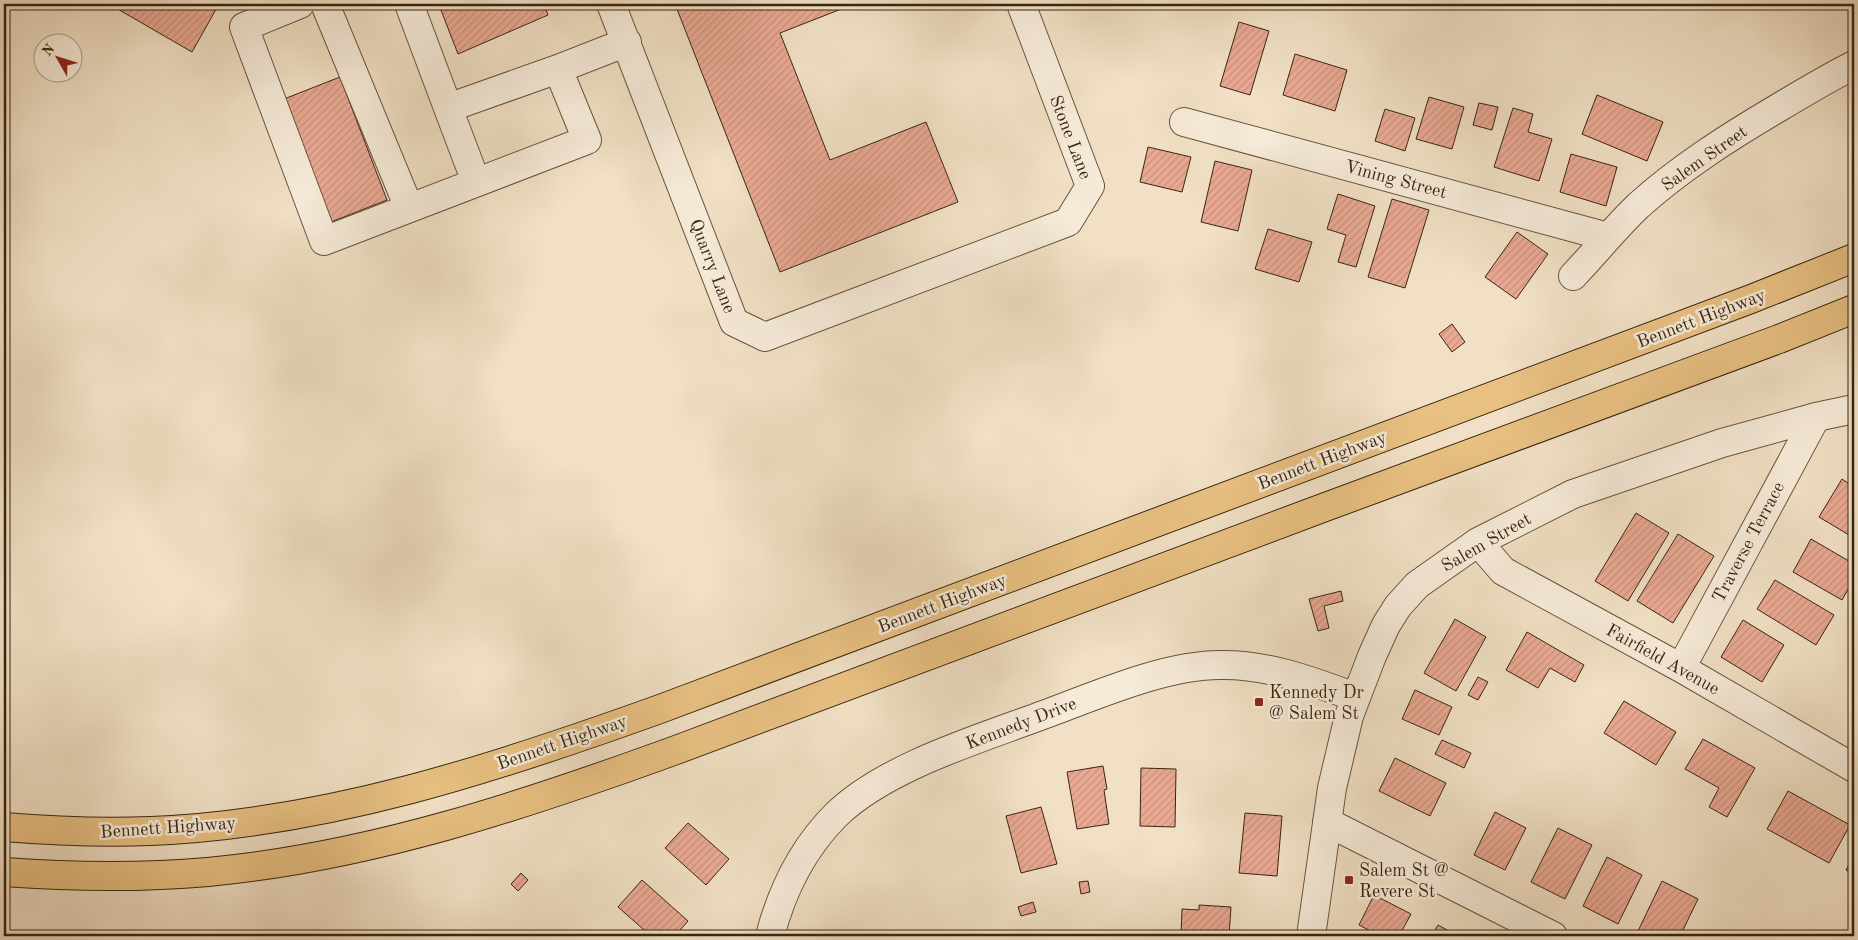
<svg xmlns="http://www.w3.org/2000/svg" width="1858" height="940" font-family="'Old Standard TT',serif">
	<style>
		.building { fill: url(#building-hatch); stroke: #382510 }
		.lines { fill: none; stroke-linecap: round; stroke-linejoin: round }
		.minor-casing { stroke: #66543d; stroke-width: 30 }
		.highway-casing { stroke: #382510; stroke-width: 30 }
		.minor { stroke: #f6ebd9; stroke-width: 28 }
		.highway { stroke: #e8c082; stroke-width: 28 }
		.poi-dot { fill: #8f2418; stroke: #f6ebd9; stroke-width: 2 }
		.labels { text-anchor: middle; stroke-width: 5; stroke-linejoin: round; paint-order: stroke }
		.street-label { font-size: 18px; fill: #382510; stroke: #f6ebd9 }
		.poi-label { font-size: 18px; fill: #382510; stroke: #f6ebd9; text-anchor: start }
	</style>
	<defs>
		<pattern id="building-hatch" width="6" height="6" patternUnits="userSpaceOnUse" patternTransform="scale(1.25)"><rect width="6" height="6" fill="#eaa993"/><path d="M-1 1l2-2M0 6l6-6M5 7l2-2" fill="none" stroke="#c9917e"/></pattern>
	</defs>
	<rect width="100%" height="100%" fill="#f1e0c5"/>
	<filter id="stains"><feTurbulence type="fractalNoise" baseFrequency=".004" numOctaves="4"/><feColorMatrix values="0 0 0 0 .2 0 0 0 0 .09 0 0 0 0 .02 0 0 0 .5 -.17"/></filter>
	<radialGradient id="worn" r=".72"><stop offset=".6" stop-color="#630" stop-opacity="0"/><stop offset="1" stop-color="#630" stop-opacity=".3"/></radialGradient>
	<path class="building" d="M109,4H219L192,52Z
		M441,4H544L548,15L458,54L439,5Z
		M675,4H854L780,33L830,160L926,122L958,202L780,272Z
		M1239,22L1269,31L1250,95L1220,86Z
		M1295,54L1347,70L1335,111L1283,95Z
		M340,77L387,200L331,222L284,99Z
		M1597,95L1663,122L1647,161L1582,134Z
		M1429,97L1464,107L1452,149L1416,139Z
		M1479,103L1498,107L1492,130L1473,125Z
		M1513,108L1533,114L1528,132L1552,139L1539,181L1494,167Z
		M1385,109L1415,118L1405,151L1375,141Z
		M1148,147L1191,157L1182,192L1140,182Z
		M1571,154L1617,167L1606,206L1560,192Z
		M1215,161L1252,170L1238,231L1201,222Z
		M1338,194L1375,206L1356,267L1338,262L1346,235L1327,229Z
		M1392,199L1429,210L1405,288L1368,277Z
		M1268,229L1312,242L1299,282L1255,269Z
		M1517,232L1548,254L1516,299L1485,277Z
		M1452,324L1465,342L1452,352L1439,334Z
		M1842,479L1854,487V538L1819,517Z
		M1636,513L1669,533L1628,601L1595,581Z
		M1678,534L1714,556L1673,623L1637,601Z
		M1811,539L1854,564V586L1851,584L1842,600L1793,572Z
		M1775,580L1834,615L1816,645L1757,609Z
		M1341,591L1343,601L1324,606L1329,628L1318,631L1309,599Z
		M1455,619L1486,637L1456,691L1424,673Z
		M1743,620L1784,645L1762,682L1721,657Z
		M1527,632L1584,665L1575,682L1550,668L1538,688L1506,670Z
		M1478,677L1488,682L1478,700L1468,695Z
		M1415,690L1452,707L1439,735L1402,719Z
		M1624,701L1676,732L1656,765L1604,733Z
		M1703,739L1755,768L1727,817L1709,807L1719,788L1685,769Z
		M1442,740L1471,753L1464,768L1435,754Z
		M1395,758L1446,783L1430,816L1379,791Z
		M1103,766L1107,789L1104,790L1109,824L1077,829L1067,772Z
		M1141,768L1176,769L1175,827L1140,826Z
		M1788,791L1850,825L1829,863L1767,829Z
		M1041,807L1057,864L1021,873L1006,816Z
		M1495,812L1526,828L1505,870L1474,855Z
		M1245,813L1282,816L1277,876L1239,873Z
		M688,823L729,859L706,885L665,848Z
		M1558,828L1592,845L1565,899L1531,882Z
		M1854,856V875L1846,870Z
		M1607,857L1642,875L1618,924L1583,906Z
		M521,873L528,880L518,891L511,884Z
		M642,880L688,921L675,936H651L618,907Z
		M1088,881L1090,892L1081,894L1079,882Z
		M1662,881L1698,899L1680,936H1648L1638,931Z
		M1374,895L1411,914L1399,936H1380L1359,925Z
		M1033,902L1036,912L1021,916L1018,907Z
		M1199,905L1231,907L1229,936H1181L1182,909L1199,910Z
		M1438,925L1458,936H1432Z"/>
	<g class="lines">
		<g class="minor-casing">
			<path id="minor" d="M300,4L244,27L324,241L587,140L558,69
				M325,4L409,208
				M409,4L448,108L558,69L627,42
				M611,4L734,322L765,337L1068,222L1090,186L1021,4
				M448,108L476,182
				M1184,122L1608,237
				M1573,276C1595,253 1615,228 1638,206C1680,168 1729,137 1778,108C1803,93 1828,78 1854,65
				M1478,542L1503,571L1681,668L1854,768
				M1681,668L1816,417
				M1327,822L1553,936
				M770,936C782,890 802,849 836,815C885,767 979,739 1043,715C1095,696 1164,665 1220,665C1267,664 1312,681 1355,697
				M1311,936L1332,788L1349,716L1372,656L1386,625L1398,606L1417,585L1478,542L1573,494L1722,443L1816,417L1854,409"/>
		</g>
		<g class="highway-casing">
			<path id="highway" d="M4,827C53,831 102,833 151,831C326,824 496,768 660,709L1751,299L1854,258
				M4,872C72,877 140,878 208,872C369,857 525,805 676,750L1328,506L1779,339L1854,309"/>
		</g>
		<use href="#minor" class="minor"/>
		<use href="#highway" class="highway"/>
	</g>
	<g class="poi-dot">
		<rect x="1254" y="697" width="10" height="10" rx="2.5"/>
		<rect x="1344" y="875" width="10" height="10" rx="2.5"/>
	</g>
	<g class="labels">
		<g class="street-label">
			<text transform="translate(1071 137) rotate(69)" y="6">Stone Lane</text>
			<text transform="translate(1704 158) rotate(-35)" y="6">Salem Street</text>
			<text transform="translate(1396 179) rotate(15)" y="6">Vining Street</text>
			<text transform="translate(713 266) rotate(69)" y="6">Quarry Lane</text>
			<text transform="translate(1701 318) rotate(-21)" y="6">Bennett Highway</text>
			<text transform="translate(1322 460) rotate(-21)" y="6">Bennett Highway</text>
			<text transform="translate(1486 542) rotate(-30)" y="6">Salem Street</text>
			<text transform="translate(1748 542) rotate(-62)" y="6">Traverse Terrace</text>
			<text transform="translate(942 603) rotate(-21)" y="6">Bennett Highway</text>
			<text transform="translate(1663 659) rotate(29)" y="6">Fairfield Avenue</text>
			<text transform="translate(1021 723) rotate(-21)" y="6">Kennedy Drive</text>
			<text transform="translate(562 742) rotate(-19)" y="6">Bennett Highway</text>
			<text transform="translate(168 827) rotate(-4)" y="6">Bennett Highway</text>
		</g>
		<g class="poi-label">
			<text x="1269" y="698">Kennedy Dr<tspan x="1269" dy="21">@ Salem St</tspan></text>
			<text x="1359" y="876">Salem St @<tspan x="1359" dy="21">Revere St</tspan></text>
		</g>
	</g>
	<rect width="1858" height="940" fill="none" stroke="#f1e0c5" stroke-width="20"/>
	<rect x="5" y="5" width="1848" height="930" fill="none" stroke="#382510" stroke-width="2.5"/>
	<rect x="10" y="10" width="1838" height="920" fill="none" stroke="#382510"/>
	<g transform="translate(58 58) rotate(309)"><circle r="24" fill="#f6ebd9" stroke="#aa9c89"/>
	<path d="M0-4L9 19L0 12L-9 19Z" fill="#8f2418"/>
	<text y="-8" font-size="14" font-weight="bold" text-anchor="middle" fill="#382510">N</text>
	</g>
	<rect width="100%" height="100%" filter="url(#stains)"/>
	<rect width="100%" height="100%" fill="url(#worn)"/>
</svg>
